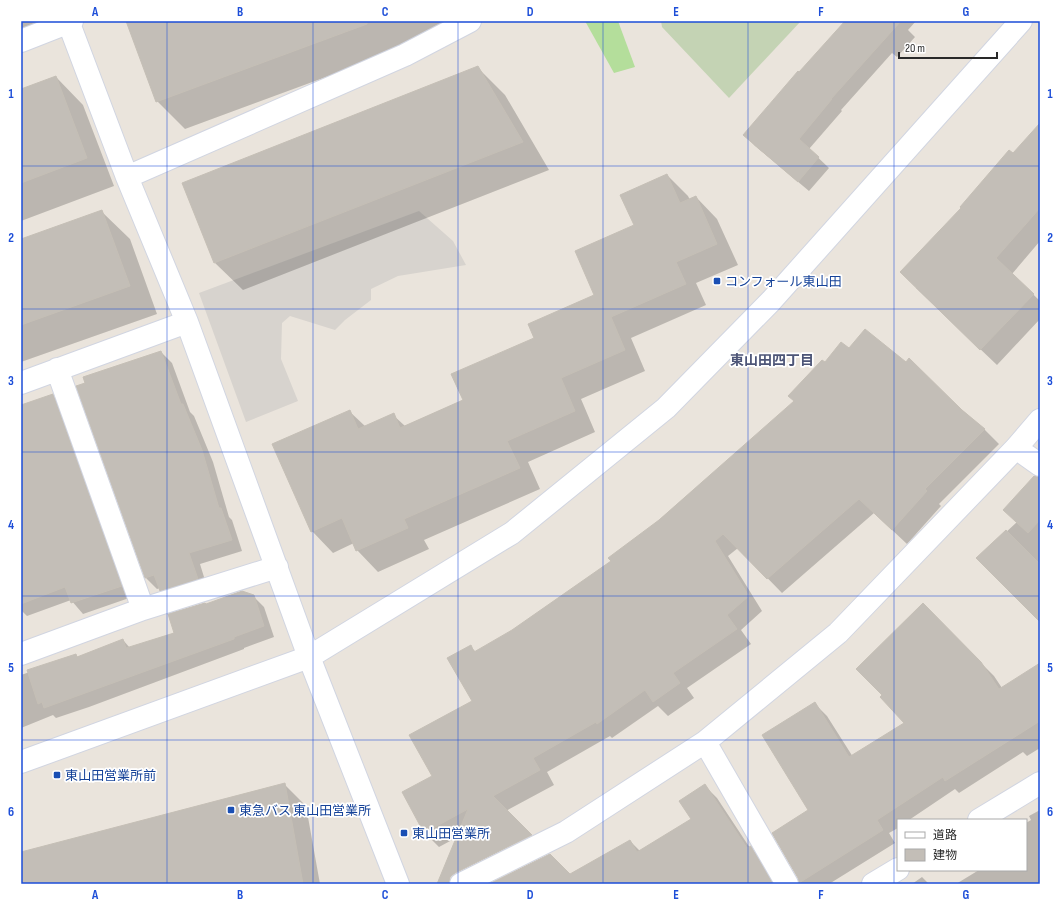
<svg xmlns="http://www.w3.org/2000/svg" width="1061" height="905" font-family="'Sofia Sans Condensed','Noto Sans JP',sans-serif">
<rect width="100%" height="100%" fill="#eae4dc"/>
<path fill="#b4de9b" d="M 585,21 L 618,21 L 635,67 L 614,73 Z"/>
<path fill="#c4d3b4" d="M 661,21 L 801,21 L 729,98 L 662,27 Z"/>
<path fill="#d7d3ce" d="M 419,211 L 453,241 L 466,265 L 398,276 L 371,289 L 371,300 L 345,320 L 335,330 L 290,316 L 282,323 L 281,359 L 298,401 L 246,422 L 199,293 Z"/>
<path fill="#0003" d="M 21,21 L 46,21 L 21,43 Z
M 127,21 L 478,21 L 185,129 L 157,101 Z
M 846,21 L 916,21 L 908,30 L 915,37 L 897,57 L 892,53 L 841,110 L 842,111 L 809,149 L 829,168 L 809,191 L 755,146 L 745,135 Z
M 477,67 L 505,95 L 549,170 L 243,290 L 215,263 Z
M 56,77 L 83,105 L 114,186 L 21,221 L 21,90 Z
M 1040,125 L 1040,241 L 1012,274 L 1040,301 L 1040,319 L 997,365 L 916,288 L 1013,154 Z
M 667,175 L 688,196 L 690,200 L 696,197 L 717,219 L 738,265 L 696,283 L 706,305 L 631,338 L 645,371 L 581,399 L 595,432 L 528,462 L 540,489 L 424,540 L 429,549 L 378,572 L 357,550 L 354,543 L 333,553 L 312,531 L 349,411 L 366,427 L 393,415 L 405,426 L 464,400 L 535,338 L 595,296 L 635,225 Z
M 102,212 L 130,239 L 157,314 L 21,362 L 21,240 Z
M 849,350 L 962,410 L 985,430 L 999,444 L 939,504 L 941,506 L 907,544 L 874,513 L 782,593 L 738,548 L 728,556 L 762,611 L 741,630 L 751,644 L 687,688 L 694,698 L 668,716 L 658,706 L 612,738 L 610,736 L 547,772 L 554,785 L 439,847 L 425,833 L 403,792 L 433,777 L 473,702 L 470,646 L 476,652 L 513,631 L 612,561 L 795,402 L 825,364 Z
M 161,352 L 172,363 L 190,412 L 194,416 L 213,462 L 229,517 L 232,520 L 242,551 L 200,564 L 208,590 L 171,601 L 161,590 L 160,588 L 157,589 L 146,578 Z
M 52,395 L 63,406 L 132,597 L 83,614 L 71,600 L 27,616 L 21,610 L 21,406 Z
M 1040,495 L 1040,621 L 978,558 L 1017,522 Z
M 253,596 L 264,607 L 274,637 L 244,648 L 244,649 L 89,707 L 56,718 L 53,715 L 21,728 L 21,675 L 76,656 L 78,657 L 123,640 L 130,648 L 175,633 L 207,605 Z
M 923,605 L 994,676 L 1002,688 L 1040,664 L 1040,748 L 1027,756 L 1023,752 L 959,793 L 955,789 L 909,820 L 898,820 L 898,828 L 889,833 L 895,843 L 829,884 L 802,884 L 800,882 L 810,810 L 814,703 L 827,716 L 853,757 L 906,723 L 883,695 Z
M 284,784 L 306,806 L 320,884 L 21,884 L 21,853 Z
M 705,786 L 717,798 L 750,848 L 763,860 L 777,884 L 554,884 L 630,841 L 640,851 L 692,819 Z
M 1040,810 L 1040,884 L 956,884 L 979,870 L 1026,870 L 1026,823 L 1031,820 L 1029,816 Z
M 922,877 L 929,884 L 912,884 Z"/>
<path fill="#c3beb7" stroke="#c5bfb6" d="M 126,21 L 367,21 L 367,24 L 156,102 Z
M 845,21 L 901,21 L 831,99 L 832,99 L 799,139 L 819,157 L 798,182 L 743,135 L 798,71 L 799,72 Z
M 478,66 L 523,142 L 214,263 L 182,183 Z
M 56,76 L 87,158 L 21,183 L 21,89 Z
M 1040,123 L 1040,208 L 996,258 L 1034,294 L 980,350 L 900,272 L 961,208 L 960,207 L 1009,150 L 1013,153 Z
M 667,174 L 680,203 L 696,196 L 717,244 L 676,262 L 686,284 L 611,317 L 625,350 L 561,378 L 575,411 L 507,441 L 520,468 L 404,519 L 408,528 L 356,551 L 342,518 L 311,532 L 272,444 L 350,410 L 358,429 L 394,413 L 400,428 L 463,400 L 451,374 L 534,338 L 528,324 L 594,295 L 575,251 L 634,225 L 620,195 Z
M 102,210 L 130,286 L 21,325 L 21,239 Z
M 865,329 L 906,362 L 909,358 L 962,410 L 985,429 L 925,489 L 927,491 L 892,530 L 859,499 L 767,579 L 723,534 L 715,541 L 749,596 L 727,615 L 737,629 L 673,673 L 680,683 L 653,702 L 645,690 L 597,724 L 596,722 L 533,758 L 540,770 L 493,796 L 532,835 L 455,873 L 450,877 L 449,884 L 437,884 L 468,809 L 424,833 L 402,792 L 432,776 L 409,735 L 472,701 L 447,658 L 471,645 L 474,652 L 512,630 L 611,561 L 608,558 L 659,520 L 794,401 L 788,396 L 822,360 L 825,362 L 841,342 L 849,348 Z
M 161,351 L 181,404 L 183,404 L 202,450 L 219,508 L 221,508 L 232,540 L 189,553 L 198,579 L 160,591 L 154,575 L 145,578 L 76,386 L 85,383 L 83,377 Z
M 53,394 L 122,586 L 71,603 L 65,587 L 21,604 L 21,405 Z
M 1034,476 L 1040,477 L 1040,520 L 1028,533 L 1003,510 Z
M 1006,530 L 1040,564 L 1040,622 L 976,558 Z
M 242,591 L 254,595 L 264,626 L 234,637 L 234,639 L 44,708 L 42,702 L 38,704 L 27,670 L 76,654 L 77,657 L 123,639 L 126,648 L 174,633 L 168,614 L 205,603 L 206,604 Z
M 923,603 L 981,662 L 999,689 L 1040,663 L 1040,721 L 945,781 L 943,777 L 877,820 L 883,830 L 799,883 L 798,878 L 772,833 L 808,810 L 762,735 L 815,702 L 849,757 L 904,723 L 880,697 L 882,695 L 856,669 Z
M 285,783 L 303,884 L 21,884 L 21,852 Z
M 705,784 L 747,848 L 751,846 L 773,884 L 489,884 L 550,854 L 570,874 L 630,840 L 637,852 L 691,819 L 679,801 Z"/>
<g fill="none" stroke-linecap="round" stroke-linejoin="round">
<g stroke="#d1d5e1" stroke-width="24">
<path id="minor" d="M 68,21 L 127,177 L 187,322
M 21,41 L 72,21
M 127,177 L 405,55 L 470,21
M 57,369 L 143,609
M 21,383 L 187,322 L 309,657 L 398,884
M 1016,448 L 1040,465
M 21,654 L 143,609 L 277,567
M 705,742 L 787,884
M 21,762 L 309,657 L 512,533 L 666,408 L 771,301 L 1021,21
M 979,820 L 1040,783
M 461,884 L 566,832 L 705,742 L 838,633 L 1016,448 L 1040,420
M 873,884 L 898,869"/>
</g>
<use href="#minor" stroke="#fff" stroke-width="22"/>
</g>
<path fill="none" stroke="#1d4ed8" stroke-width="1" stroke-opacity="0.55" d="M 167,21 L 167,884M 313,21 L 313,884M 458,21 L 458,884M 603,21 L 603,884M 748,21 L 748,884M 894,21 L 894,884M 21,166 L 1040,166M 21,309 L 1040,309M 21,452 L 1040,452M 21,596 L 1040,596M 21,740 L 1040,740"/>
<g fill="#1a4fb4" stroke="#fff" stroke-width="1.5">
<rect x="713" y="277" width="8" height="8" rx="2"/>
<rect x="53" y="771" width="8" height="8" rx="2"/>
<rect x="227" y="806" width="8" height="8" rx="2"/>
<rect x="400" y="829" width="8" height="8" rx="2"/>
</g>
<g text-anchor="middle" stroke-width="3.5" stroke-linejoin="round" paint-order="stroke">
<g font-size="13" fill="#164399" stroke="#fff" text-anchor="start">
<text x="725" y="286">コンフォール東山田</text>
<text x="65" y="780">東山田営業所前</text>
<text x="239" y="815">東急バス 東山田営業所</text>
<text x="412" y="838">東山田営業所</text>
</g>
<g font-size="14" font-weight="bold" fill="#4d5577" stroke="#fff">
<text x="772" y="365">東山田四丁目</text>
</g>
</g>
<rect width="1061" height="905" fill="none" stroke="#ffffff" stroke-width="44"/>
<rect x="897" y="819" width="130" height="52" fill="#ffffff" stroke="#a9a9a9"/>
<rect x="905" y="832" width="20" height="6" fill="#ffffff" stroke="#a9a9a9"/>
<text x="933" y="839" font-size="12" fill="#292929">道路</text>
<rect x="905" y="849" width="20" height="12" fill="#c3beb7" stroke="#a9a9a9"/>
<text x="933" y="859" font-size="12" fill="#292929">建物</text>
<path d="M899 52v6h98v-6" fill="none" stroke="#292929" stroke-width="2"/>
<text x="905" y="52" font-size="12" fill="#292929" stroke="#ffffff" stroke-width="3" paint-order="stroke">20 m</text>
<rect x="22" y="22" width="1017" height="861" fill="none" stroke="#1d4ed8" stroke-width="1.5"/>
<g font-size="13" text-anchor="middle" font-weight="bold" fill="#1d4ed8">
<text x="95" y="16">A</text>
<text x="240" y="16">B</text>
<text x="385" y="16">C</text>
<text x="530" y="16">D</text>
<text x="676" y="16">E</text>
<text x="821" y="16">F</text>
<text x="966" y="16">G</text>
<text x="11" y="98">1</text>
<text x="1050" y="98">1</text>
<text x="11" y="242">2</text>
<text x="1050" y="242">2</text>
<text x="11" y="385">3</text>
<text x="1050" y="385">3</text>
<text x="11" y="529">4</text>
<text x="1050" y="529">4</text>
<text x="11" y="672">5</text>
<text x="1050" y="672">5</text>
<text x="11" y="816">6</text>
<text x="1050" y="816">6</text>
<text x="95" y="899">A</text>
<text x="240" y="899">B</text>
<text x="385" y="899">C</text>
<text x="530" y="899">D</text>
<text x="676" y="899">E</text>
<text x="821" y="899">F</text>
<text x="966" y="899">G</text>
</g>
</svg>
